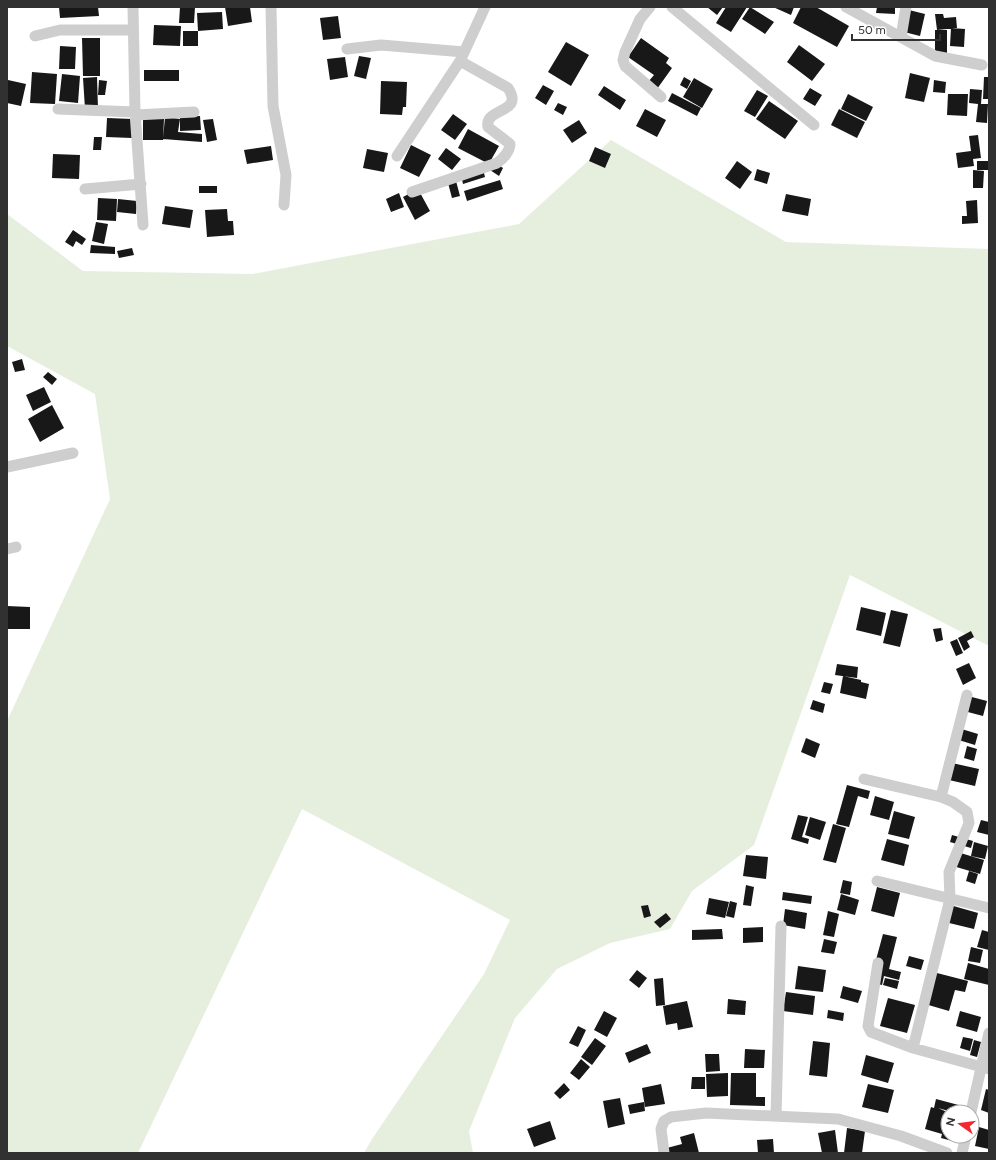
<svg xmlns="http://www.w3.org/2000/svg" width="996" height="1160" font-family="Figtree,sans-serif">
<rect width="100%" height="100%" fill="#fff"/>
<path fill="#e6efde" d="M 611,140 L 786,242 L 989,249 L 989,646 L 850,575 L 754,845 L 692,891 L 670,929 L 610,943 L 557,969 L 515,1018 L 469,1131 L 473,1153 L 364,1153 L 372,1139 L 484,974 L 510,920 L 302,809 L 138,1153 L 7,1153 L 7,721 L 110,499 L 95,394 L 7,346 L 7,214 L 83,271 L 252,274 L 519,224 Z"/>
<path fill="#181818" d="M 59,7 L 98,7 L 99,16 L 60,18 Z
M 180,7 L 195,7 L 194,23 L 179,23 Z
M 225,7 L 250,7 L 252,22 L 228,26 Z
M 707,7 L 723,7 L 717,15 Z
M 726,7 L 747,7 L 731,32 L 716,23 Z
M 750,7 L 774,22 L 765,34 L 742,19 Z
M 773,7 L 794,7 L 791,15 Z
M 801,7 L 816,7 L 849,26 L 837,47 L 793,23 Z
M 877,7 L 895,7 L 895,14 L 876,13 Z
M 909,10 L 925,14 L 920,36 L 904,32 Z
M 222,12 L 223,29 L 198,31 L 197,13 Z
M 935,14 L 943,14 L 944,18 L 956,17 L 957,28 L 937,30 Z
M 338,16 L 341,38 L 323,40 L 320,18 Z
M 154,25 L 181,26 L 180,46 L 153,45 Z
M 951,28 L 965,29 L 964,47 L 950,46 Z
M 935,30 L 947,30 L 947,55 L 935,55 Z
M 183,31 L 198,31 L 198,46 L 183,46 Z
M 82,38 L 100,38 L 100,76 L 83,76 Z
M 641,38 L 669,58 L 666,63 L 672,68 L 657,89 L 648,82 L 654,75 L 628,57 Z
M 566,42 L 589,55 L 571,86 L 548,72 Z
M 799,45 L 825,64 L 812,81 L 787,62 Z
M 60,46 L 76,47 L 75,69 L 59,69 Z
M 359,56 L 371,58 L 366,79 L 354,76 Z
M 345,57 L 348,77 L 330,80 L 327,59 Z
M 144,70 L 179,70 L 179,81 L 144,81 Z
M 32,72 L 57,74 L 55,104 L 30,103 Z
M 910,73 L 930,78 L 924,102 L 905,98 Z
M 62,74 L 80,76 L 78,103 L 59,101 Z
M 97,77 L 98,109 L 85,109 L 83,78 Z
M 684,77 L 691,81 L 687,89 L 680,85 Z
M 984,77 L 989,77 L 989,99 L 983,99 Z
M 694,78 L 713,89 L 702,108 L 683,97 Z
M 8,80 L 26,84 L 21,106 L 7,103 Z
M 99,80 L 107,81 L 105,95 L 98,95 Z
M 934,80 L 946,82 L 945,93 L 933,92 Z
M 381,81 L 407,82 L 406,107 L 403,107 L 402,115 L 380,114 Z
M 543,85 L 554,91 L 546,105 L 535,98 Z
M 604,86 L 626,100 L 620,110 L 598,95 Z
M 810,88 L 822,95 L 815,106 L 803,99 Z
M 970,89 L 982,90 L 981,104 L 988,104 L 987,123 L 976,122 L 978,104 L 969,103 Z
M 757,90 L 768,96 L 755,117 L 744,111 Z
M 672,93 L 701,108 L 697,116 L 668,101 Z
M 848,94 L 873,107 L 866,121 L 841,109 Z
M 948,94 L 968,94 L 967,116 L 947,115 Z
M 769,101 L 798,121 L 785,139 L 756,119 Z
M 558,103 L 567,107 L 563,115 L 554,110 Z
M 645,109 L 666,120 L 657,137 L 636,126 Z
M 839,109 L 865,122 L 857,138 L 831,125 Z
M 453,114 L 467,124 L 455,140 L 441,130 Z
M 200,116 L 201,130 L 180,131 L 180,117 Z
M 165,117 L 180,119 L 178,132 L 202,134 L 202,142 L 163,139 Z
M 107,118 L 133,119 L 132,138 L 106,137 Z
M 143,119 L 164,119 L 163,140 L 143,140 Z
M 213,119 L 217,140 L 207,142 L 203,120 Z
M 579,120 L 587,133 L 572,143 L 563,130 Z
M 468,129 L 499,146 L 491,160 L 503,168 L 499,176 L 487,168 L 489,164 L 458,148 Z
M 978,135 L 981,158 L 973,159 L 974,166 L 958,168 L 956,153 L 971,151 L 969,136 Z
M 94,137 L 102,137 L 101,150 L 93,150 Z
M 411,145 L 431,155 L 419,177 L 400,168 Z
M 271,146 L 273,160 L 247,164 L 244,150 Z
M 595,147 L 611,154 L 605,168 L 589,161 Z
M 446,148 L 461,159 L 452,170 L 438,159 Z
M 367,149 L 388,153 L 384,172 L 363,168 Z
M 53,154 L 80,155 L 79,179 L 52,178 Z
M 737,161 L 752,172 L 740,189 L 725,178 Z
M 977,161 L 989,161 L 989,170 L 977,170 Z
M 483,169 L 485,177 L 463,184 L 461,175 Z
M 757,169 L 770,173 L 767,184 L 754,180 Z
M 973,170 L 984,171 L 983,188 L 973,188 Z
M 500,180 L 503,189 L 467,201 L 464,191 Z
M 456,181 L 460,196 L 452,198 L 448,183 Z
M 199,186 L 217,186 L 217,193 L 199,193 Z
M 418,189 L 430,211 L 415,220 L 403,197 Z
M 399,193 L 404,207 L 391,212 L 386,199 Z
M 786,194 L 811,199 L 808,216 L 782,211 Z
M 98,198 L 117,199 L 116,221 L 97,220 Z
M 118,199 L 137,201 L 136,214 L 117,212 Z
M 977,200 L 978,223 L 962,224 L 962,216 L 967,216 L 966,201 Z
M 165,206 L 193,210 L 190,228 L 162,224 Z
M 227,209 L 228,221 L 233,221 L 234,235 L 207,237 L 205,210 Z
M 96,222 L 108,224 L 104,244 L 92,241 Z
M 73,230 L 86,239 L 82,245 L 76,241 L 73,247 L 65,242 Z
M 91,245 L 115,247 L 115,254 L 90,253 Z
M 132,248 L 134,255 L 119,258 L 117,251 Z
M 22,359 L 25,370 L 15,372 L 12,362 Z
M 48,372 L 57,379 L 52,385 L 43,377 Z
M 44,387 L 51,402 L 33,411 L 26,395 Z
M 52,405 L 64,428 L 40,442 L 28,419 Z
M 7,606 L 30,607 L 30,629 L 7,629 Z
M 861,607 L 886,613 L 881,636 L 856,630 Z
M 891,610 L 908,614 L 900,647 L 883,643 Z
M 941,628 L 943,640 L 936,642 L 933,629 Z
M 971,631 L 974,637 L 967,641 L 970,647 L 964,651 L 958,638 Z
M 957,639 L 963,653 L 956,656 L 950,642 Z
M 969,663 L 976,678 L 963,685 L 956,669 Z
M 837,664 L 858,667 L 857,678 L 835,675 Z
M 843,676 L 861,680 L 861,682 L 869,684 L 866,699 L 840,693 Z
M 824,682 L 833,684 L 830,694 L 821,692 Z
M 968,696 L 987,701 L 983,716 L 964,711 Z
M 813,700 L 825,704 L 823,713 L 810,709 Z
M 955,727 L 978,734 L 975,745 L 952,738 Z
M 806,738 L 820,744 L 815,758 L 801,752 Z
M 967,746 L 977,749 L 974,761 L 964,758 Z
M 952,763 L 979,769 L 975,786 L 949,780 Z
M 847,785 L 870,791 L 868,799 L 858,796 L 849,827 L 836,824 Z
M 875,796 L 894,802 L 889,820 L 870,815 Z
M 894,811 L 915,817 L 909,839 L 888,834 Z
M 798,815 L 808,817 L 802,837 L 809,839 L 808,844 L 791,839 Z
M 810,817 L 826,822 L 820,840 L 805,835 Z
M 981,820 L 989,822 L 989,835 L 977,832 Z
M 833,824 L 846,828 L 836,863 L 823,860 Z
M 952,835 L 973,841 L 971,848 L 950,842 Z
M 887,839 L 909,845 L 904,866 L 881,860 Z
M 974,842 L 988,846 L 985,859 L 971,856 Z
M 957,852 L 984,860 L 980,874 L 953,866 Z
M 746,855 L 768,857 L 766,879 L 743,876 Z
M 969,871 L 978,874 L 975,884 L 966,881 Z
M 843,880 L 852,882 L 850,895 L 840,893 Z
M 746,885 L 754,887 L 751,906 L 743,905 Z
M 877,887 L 900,893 L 894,917 L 871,911 Z
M 783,892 L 812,896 L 811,904 L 782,900 Z
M 841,894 L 859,900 L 855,915 L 837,910 Z
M 709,898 L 729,902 L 725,918 L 706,914 Z
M 730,901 L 737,903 L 734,918 L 726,916 Z
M 648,905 L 651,916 L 644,918 L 641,906 Z
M 950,905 L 978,913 L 974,929 L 945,922 Z
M 785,909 L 807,913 L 805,929 L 783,925 Z
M 828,911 L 839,914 L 834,937 L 823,935 Z
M 666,913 L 671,919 L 660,928 L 654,922 Z
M 763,927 L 763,942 L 743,943 L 743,928 Z
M 722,929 L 723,939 L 692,940 L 692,930 Z
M 982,930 L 989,932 L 989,950 L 977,947 Z
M 883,934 L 897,937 L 889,969 L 901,972 L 899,980 L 884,976 L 882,985 L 870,982 Z
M 824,939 L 837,942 L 834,954 L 821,952 Z
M 971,947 L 983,950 L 980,963 L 968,961 Z
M 909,956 L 924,960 L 921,970 L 906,966 Z
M 968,963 L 989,969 L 989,985 L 964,979 Z
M 798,966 L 826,970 L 823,992 L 795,989 Z
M 637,970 L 647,978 L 639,988 L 629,980 Z
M 933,972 L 968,981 L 965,992 L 955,990 L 949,1011 L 925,1004 Z
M 663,978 L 665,1005 L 656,1006 L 654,979 Z
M 885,978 L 899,981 L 897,989 L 883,985 Z
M 843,986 L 862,991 L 858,1003 L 840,998 Z
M 786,992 L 815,996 L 813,1015 L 783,1011 Z
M 888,998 L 915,1005 L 907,1033 L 880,1026 Z
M 728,999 L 746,1001 L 745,1015 L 727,1014 Z
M 687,1001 L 693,1027 L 678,1030 L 677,1023 L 666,1025 L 663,1006 Z
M 828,1010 L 844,1013 L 843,1021 L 827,1018 Z
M 604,1011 L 617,1018 L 607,1037 L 594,1030 Z
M 960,1011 L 981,1017 L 977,1032 L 956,1026 Z
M 578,1026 L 586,1030 L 578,1047 L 569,1043 Z
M 963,1037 L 973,1039 L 970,1051 L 960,1048 Z
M 595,1038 L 606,1046 L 592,1065 L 581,1057 Z
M 974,1040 L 981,1042 L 977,1057 L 970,1055 Z
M 813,1041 L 830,1043 L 827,1077 L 809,1075 Z
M 647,1044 L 651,1053 L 629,1063 L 625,1053 Z
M 745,1049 L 765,1050 L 764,1068 L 744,1068 Z
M 705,1054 L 719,1054 L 720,1071 L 706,1072 Z
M 866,1055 L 894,1063 L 888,1083 L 861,1075 Z
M 581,1059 L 590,1067 L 579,1080 L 570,1073 Z
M 728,1073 L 728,1096 L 707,1097 L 706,1074 Z
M 731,1073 L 756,1073 L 756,1097 L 765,1097 L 765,1106 L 730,1105 Z
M 692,1077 L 705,1077 L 705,1089 L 691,1089 Z
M 564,1083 L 570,1090 L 560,1099 L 554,1093 Z
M 661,1084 L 665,1104 L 645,1107 L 642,1088 Z
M 868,1084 L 894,1090 L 888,1113 L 862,1107 Z
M 986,1089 L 989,1090 L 989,1113 L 981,1110 Z
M 620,1098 L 625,1124 L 608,1128 L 603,1101 Z
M 936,1099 L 966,1107 L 965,1112 L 952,1112 L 938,1108 L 947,1112 L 942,1132 L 948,1133 L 948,1136 L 958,1136 L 956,1142 L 941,1138 L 942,1134 L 925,1129 L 931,1107 L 934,1108 Z
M 644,1102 L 645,1111 L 630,1114 L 628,1105 Z
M 947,1117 L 948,1117 L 948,1132 L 943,1130 Z
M 550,1121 L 556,1139 L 534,1147 L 527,1129 Z
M 979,1127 L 989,1130 L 989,1149 L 975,1146 Z
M 847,1128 L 865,1131 L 862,1153 L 844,1153 Z
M 835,1130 L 838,1153 L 822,1153 L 818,1133 Z
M 694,1133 L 699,1153 L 664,1153 L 663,1149 L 682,1144 L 680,1137 Z
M 773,1139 L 774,1153 L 758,1153 L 757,1140 Z"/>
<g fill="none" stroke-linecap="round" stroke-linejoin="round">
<path stroke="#cecece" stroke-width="11" d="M 133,7 L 135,112 L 143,225
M 271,7 L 273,106 L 286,175 L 284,205
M 650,7 L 640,19 L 625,52 L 623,60 L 625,66 L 661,97
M 672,7 L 814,125
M 846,7 L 935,56 L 982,65
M 35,36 L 60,30 L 133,30
M 901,37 L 906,7
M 347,49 L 381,45 L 464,52
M 58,109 L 135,112
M 135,115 L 194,112
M 397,156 L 460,61 L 485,7
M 85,189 L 141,184
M 412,192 L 497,163 C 503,159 510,151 510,144 L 488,127 C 484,107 525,114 508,88 L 460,61
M 7,467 L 73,453
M 7,549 L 16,547
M 864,779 L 941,797 L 953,802 L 967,812 L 969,823 L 949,872 L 950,899 L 913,1048
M 941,797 L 967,695
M 877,881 L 989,908
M 878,963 L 868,1026 L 871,1032 L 913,1048 L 989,1069
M 971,1112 L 989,1033
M 776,1116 L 781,926
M 664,1153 L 661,1129 L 664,1121 L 671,1117 L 706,1113 L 838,1119 L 901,1136 L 947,1153
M 962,1153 L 966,1136"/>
</g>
<rect width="996" height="1160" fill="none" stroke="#313131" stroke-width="16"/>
<g transform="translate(960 1124) rotate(284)"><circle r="19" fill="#ffffff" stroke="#adadad"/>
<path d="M0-3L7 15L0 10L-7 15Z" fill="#f32731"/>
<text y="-6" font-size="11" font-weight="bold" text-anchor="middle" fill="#313131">N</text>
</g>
<path d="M852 34v6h88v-6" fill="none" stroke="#313131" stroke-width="2"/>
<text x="858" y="34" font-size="12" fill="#313131" stroke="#ffffff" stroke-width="3" paint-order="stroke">50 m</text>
</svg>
